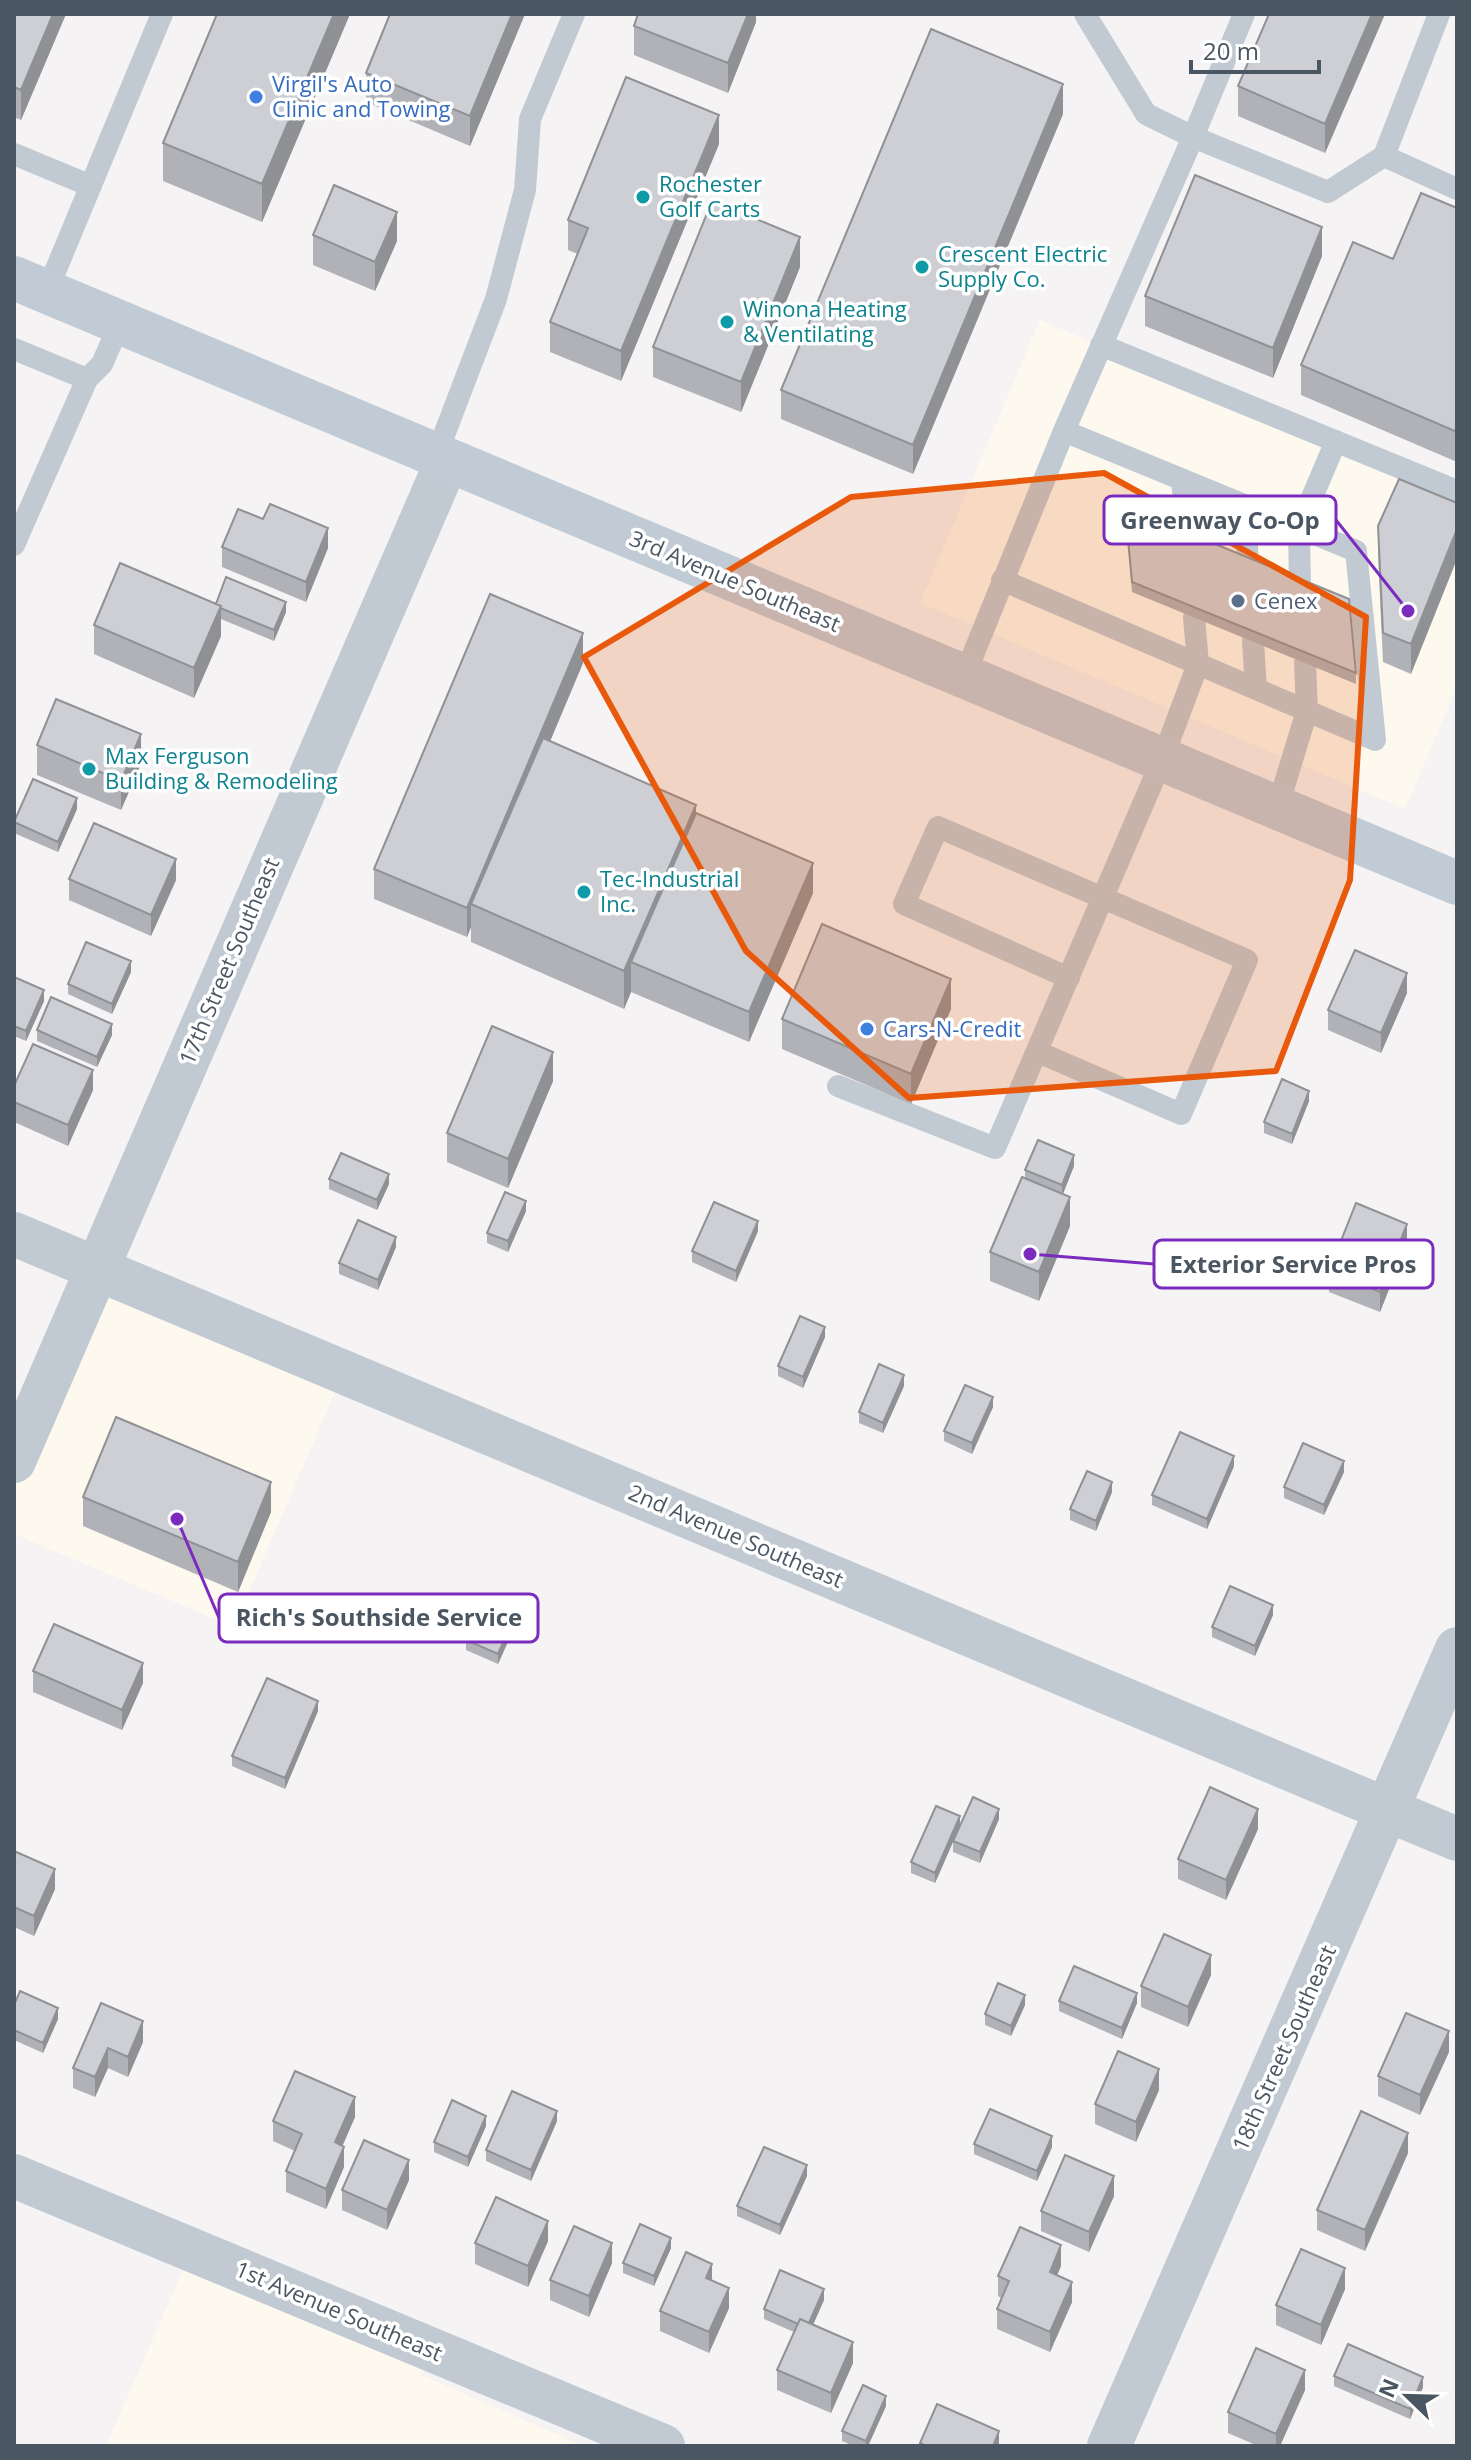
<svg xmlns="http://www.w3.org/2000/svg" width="1471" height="2460" font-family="'Open Sans',sans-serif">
<rect width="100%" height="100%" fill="#f5f3f3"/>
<path fill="#fdf9ef" d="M 1040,320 L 1457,496 L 1457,687 L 1405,809 L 920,603 Z
M 96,1267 L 344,1371 L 234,1627 L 14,1534 L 14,1461 Z
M 192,2250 L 431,2349 L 421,2375 L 584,2446 L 106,2446 Z"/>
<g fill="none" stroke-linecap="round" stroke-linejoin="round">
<path stroke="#c1cad2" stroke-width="22" d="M 1085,14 L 1146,114 L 1193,137 L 1244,14
M 14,154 L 91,186
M 1384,156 L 1457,189
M 47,291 L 162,14
M 1101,345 L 1457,491
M 14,349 L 87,379 L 14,545
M 87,379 L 102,364 L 120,323
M 436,456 L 496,299 L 525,190 L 530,119 L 574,14
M 1182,479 L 1188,543
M 1245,505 L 1248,567
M 1002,580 L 1375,740 L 1356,551 L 1064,431
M 1300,589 L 1299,528 L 1336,441
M 1253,641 L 1256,689
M 964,677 L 1064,431 L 1193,137 L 1328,192 L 1384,156 L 1439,14
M 1277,809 L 1307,711 L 1305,663
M 1038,1052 L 1181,1114 L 1247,960 L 938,827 L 904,904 L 1069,978
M 838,1086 L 995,1148 L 1162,760 L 1198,664 L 1194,617"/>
<path stroke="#c1cad2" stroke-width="44" d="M 14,1234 L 1457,1839
M 14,1461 L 447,461
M 14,2176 L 663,2446
M 1109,2446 L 1457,1649"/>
<path stroke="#c1cbd6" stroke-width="44" d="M 14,278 L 1457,883"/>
</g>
<path fill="#b0b2b7" d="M 14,14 L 66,14 L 21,120 L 14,117 Z
M 217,14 L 350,14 L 262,222 L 163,181 L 163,143 Z
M 525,14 L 470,146 L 366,102 L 366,73 Z
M 756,14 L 756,22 L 728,93 L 634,55 L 634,26 Z
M 1269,14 L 1385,14 L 1325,153 L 1238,116 L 1238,86 Z
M 1063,114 L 913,474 L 781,419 L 781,390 Z
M 719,144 L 621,381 L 550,352 L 550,322 L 578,254 L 568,250 L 568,220 Z
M 1457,208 L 1457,462 L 1301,395 L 1301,365 L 1393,259 Z
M 313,235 L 397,241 L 375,291 L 313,265 Z
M 1322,256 L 1273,378 L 1145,326 L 1145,296 Z
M 800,267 L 741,412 L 653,377 L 653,347 Z
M 1457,503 L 1411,674 L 1383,662 L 1378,555 L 1378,526 Z
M 1125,507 L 1356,673 L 1356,684 L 1132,592 Z
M 222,547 L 328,548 L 306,602 L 222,567 Z
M 216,604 L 286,612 L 274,641 L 221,619 L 221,636 L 194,698 L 94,654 L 94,625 Z
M 583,663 L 550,741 L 696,813 L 813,893 L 749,1042 L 631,992 L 624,1009 L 471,942 L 471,927 L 467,937 L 374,899 L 374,869 Z
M 37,745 L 141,764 L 121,810 L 37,775 Z
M 77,809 L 58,852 L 14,833 L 14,822 Z
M 69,879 L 176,880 L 151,936 L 69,900 Z
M 131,972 L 112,1014 L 68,994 L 68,984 Z
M 14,977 L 44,1001 L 26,1041 L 14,1036 Z
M 1407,993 L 1381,1053 L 1328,1030 L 1328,1010 Z
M 951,1009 L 911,1104 L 782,1049 L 782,1019 Z
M 37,1030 L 112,1035 L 97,1067 L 37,1041 Z
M 553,1081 L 508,1188 L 447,1162 L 447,1133 Z
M 14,1086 L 93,1090 L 68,1146 L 14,1122 Z
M 1309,1101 L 1292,1144 L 1264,1133 L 1264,1122 Z
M 1074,1166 L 1063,1194 L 1070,1226 L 1039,1301 L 990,1281 L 990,1252 L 1025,1178 L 1025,1170 Z
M 329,1179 L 389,1184 L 377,1210 L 329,1189 Z
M 526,1211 L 508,1252 L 487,1243 L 487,1233 Z
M 758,1231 L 736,1282 L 692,1262 L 692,1251 Z
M 1407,1244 L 1380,1312 L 1329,1292 L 1329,1271 Z
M 396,1247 L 378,1290 L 339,1274 L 339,1263 Z
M 825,1337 L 803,1388 L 778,1376 L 778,1366 Z
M 904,1386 L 883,1433 L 859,1423 L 859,1412 Z
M 993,1407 L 972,1454 L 944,1441 L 944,1431 Z
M 1234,1466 L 1207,1529 L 1152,1505 L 1152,1495 Z
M 1344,1472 L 1324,1515 L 1284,1498 L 1284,1487 Z
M 1112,1492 L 1096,1531 L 1070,1520 L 1070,1509 Z
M 83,1497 L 271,1512 L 238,1592 L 83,1526 Z
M 1273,1615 L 1255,1656 L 1212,1637 L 1212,1627 Z
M 518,1619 L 498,1664 L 466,1650 L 466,1640 Z
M 33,1671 L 143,1683 L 122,1730 L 33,1692 Z
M 318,1711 L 285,1789 L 232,1766 L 232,1756 Z
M 999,1819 L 980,1863 L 953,1852 L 953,1842 L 935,1883 L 911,1873 L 911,1862 L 960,1826 Z
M 1258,1829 L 1226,1900 L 1178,1879 L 1178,1859 Z
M 14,1851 L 55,1889 L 34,1936 L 14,1927 Z
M 1211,1975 L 1188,2027 L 1141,2007 L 1141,1986 Z
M 1059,2001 L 1137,2003 L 1122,2039 L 1059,2011 Z
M 101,2003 L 143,2042 L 128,2077 L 108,2068 L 95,2097 L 73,2088 L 73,2068 Z
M 14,2005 L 58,2019 L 43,2053 L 14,2040 Z
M 1025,2005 L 1011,2036 L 985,2025 L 985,2014 Z
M 1449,2052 L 1420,2115 L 1378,2096 L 1378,2076 Z
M 1159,2090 L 1136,2142 L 1095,2124 L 1095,2104 Z
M 355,2117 L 342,2146 L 344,2167 L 326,2209 L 286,2192 L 286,2171 L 295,2151 L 273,2141 L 273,2121 Z
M 557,2121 L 531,2181 L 486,2161 L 486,2150 Z
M 486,2126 L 468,2167 L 434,2152 L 434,2142 Z
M 974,2144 L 1052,2147 L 1037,2181 L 974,2154 Z
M 1408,2153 L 1365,2251 L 1317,2230 L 1317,2210 Z
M 807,2176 L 780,2235 L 737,2216 L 737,2206 Z
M 409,2180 L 387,2230 L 342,2210 L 342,2190 Z
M 1114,2196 L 1089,2252 L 1041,2231 L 1041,2211 Z
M 548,2241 L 528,2287 L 475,2264 L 475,2243 Z
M 671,2248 L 654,2286 L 623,2273 L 623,2263 Z
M 612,2263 L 589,2317 L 550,2300 L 550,2280 Z
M 1061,2266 L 1057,2275 L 1072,2302 L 1050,2352 L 997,2329 L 997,2309 L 1001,2298 L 998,2296 L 998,2276 Z
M 1345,2289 L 1321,2345 L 1276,2325 L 1276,2305 Z
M 824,2300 L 813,2325 L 853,2363 L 831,2413 L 777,2390 L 777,2370 L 794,2332 L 764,2319 L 764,2309 Z
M 729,2308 L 709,2353 L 660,2331 L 660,2311 Z
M 1334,2376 L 1423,2387 L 1410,2419 L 1334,2386 Z
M 1305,2390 L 1280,2446 L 1258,2446 L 1228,2433 L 1228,2412 Z
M 886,2406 L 868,2446 L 854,2446 L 842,2441 L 842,2431 Z"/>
<path fill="#909195" d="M 53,14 L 66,14 L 21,120 L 21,90 Z
M 334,14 L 350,14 L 262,222 L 262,184 Z
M 512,14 L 525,14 L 470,146 L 470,116 Z
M 748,14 L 756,14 L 756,22 L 728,93 L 728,63 Z
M 1372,14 L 1385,14 L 1325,153 L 1325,124 Z
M 1063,84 L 1063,114 L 913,474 L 913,445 Z
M 719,115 L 719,144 L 621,381 L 621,351 Z
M 397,212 L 397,241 L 375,291 L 375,262 Z
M 1322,227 L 1322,256 L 1273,378 L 1273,348 Z
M 800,237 L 800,267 L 741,412 L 741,382 Z
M 328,528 L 328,548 L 306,602 L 306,582 Z
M 1457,529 L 1457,559 L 1411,674 L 1411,644 Z
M 286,602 L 286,612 L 274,641 L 274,630 Z
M 221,606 L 221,636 L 194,698 L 194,668 Z
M 583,633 L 583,663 L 480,908 L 471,904 L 471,927 L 467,937 L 467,908 Z
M 141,734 L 141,764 L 121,810 L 121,781 Z
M 77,798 L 77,809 L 58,852 L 58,842 Z
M 696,805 L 696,843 L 631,962 L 631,992 L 624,1009 L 624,971 Z
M 176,859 L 176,880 L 151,936 L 151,915 Z
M 813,863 L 813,893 L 749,1042 L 749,1012 Z
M 131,961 L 131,972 L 112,1014 L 112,1004 Z
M 1407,973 L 1407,993 L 1381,1053 L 1381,1033 Z
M 951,979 L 951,1009 L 911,1104 L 911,1074 Z
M 44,990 L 44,1001 L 26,1041 L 26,1031 Z
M 112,1024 L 112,1035 L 97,1067 L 97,1057 Z
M 553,1052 L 553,1081 L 508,1188 L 508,1159 Z
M 93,1070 L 93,1090 L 68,1146 L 68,1125 Z
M 1309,1091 L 1309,1101 L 1292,1144 L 1292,1134 Z
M 1074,1155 L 1074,1166 L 1062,1196 L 1062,1185 Z
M 389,1174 L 389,1184 L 377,1210 L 377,1200 Z
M 1070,1197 L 1070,1226 L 1039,1301 L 1039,1272 Z
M 526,1201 L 526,1211 L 508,1252 L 508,1241 Z
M 758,1221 L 758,1231 L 736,1282 L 736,1271 Z
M 1407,1224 L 1407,1244 L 1380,1312 L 1380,1292 Z
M 396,1237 L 396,1247 L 378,1290 L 378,1280 Z
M 825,1327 L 825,1337 L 803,1388 L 803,1377 Z
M 904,1375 L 904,1386 L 883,1433 L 883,1423 Z
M 993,1397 L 993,1407 L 972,1454 L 972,1443 Z
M 1234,1456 L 1234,1466 L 1207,1529 L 1207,1519 Z
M 1344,1461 L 1344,1472 L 1324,1515 L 1324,1505 Z
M 271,1482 L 271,1512 L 238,1592 L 238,1562 Z
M 1112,1482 L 1112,1492 L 1096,1531 L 1096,1521 Z
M 1273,1605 L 1273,1615 L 1255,1656 L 1255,1646 Z
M 518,1608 L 518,1619 L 498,1664 L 498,1654 Z
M 143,1663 L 143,1683 L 122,1730 L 122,1710 Z
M 318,1701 L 318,1711 L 285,1789 L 285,1778 Z
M 999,1809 L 999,1819 L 980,1863 L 980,1852 Z
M 1258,1809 L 1258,1829 L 1226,1900 L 1226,1880 Z
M 960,1816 L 960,1826 L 935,1883 L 935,1873 Z
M 55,1869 L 55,1889 L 34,1936 L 34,1916 Z
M 1211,1955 L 1211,1975 L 1188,2027 L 1188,2007 Z
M 1137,1993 L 1137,2003 L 1122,2039 L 1122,2028 Z
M 1025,1995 L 1025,2005 L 1011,2036 L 1011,2026 Z
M 58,2008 L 58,2019 L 43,2053 L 43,2043 Z
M 143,2021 L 143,2042 L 128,2077 L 128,2057 Z
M 1449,2031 L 1449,2052 L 1420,2115 L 1420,2095 Z
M 108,2048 L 108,2068 L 95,2097 L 95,2077 Z
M 1159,2069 L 1159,2090 L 1136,2142 L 1136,2122 Z
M 355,2097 L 355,2117 L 335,2163 L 335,2142 Z
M 557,2111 L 557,2121 L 531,2181 L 531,2170 Z
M 486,2116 L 486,2126 L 468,2167 L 468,2157 Z
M 1408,2133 L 1408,2153 L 1365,2251 L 1365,2230 Z
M 1052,2136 L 1052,2147 L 1037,2181 L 1037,2171 Z
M 344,2147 L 344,2167 L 326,2209 L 326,2189 Z
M 409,2160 L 409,2180 L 387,2230 L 387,2210 Z
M 807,2165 L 807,2176 L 780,2235 L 780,2225 Z
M 1114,2176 L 1114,2196 L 1089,2252 L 1089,2232 Z
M 548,2221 L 548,2241 L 528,2287 L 528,2266 Z
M 671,2238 L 671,2248 L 654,2286 L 654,2276 Z
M 612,2243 L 612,2263 L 589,2317 L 589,2296 Z
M 1061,2245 L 1061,2266 L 1050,2292 L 1050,2272 Z
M 712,2264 L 712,2284 L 706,2278 Z
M 1345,2268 L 1345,2289 L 1321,2345 L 1321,2325 Z
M 1072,2282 L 1072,2302 L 1050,2352 L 1050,2332 Z
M 729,2288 L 729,2308 L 709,2353 L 709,2332 Z
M 824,2289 L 824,2300 L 807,2338 L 807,2328 Z
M 853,2342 L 853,2363 L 831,2413 L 831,2393 Z
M 1305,2370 L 1305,2390 L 1280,2446 L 1276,2446 L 1276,2434 Z
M 1423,2377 L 1423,2387 L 1410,2419 L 1410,2409 Z
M 886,2396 L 886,2406 L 868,2446 L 866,2446 L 866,2441 Z
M 999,2431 L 999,2446 L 993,2446 Z"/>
<path fill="#cdcfd5" stroke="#909195" stroke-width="2" d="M 14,14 L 53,14 L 21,90 L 14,87 Z
M 217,14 L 334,14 L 262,184 L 163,143 Z
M 390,14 L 512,14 L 470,116 L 366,73 Z
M 638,14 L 748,14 L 728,63 L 634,26 Z
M 1269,14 L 1372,14 L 1325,124 L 1238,86 Z
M 931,29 L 1063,84 L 913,445 L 781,390 Z
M 626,77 L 719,115 L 621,351 L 550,322 L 588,228 L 568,220 Z
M 1195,175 L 1322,227 L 1273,348 L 1145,296 Z
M 334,185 L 397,212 L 375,262 L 313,235 Z
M 1421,193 L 1457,208 L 1457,432 L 1301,365 L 1353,242 L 1393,259 Z
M 712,201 L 800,237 L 741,382 L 653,347 Z
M 1399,479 L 1457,503 L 1457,529 L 1411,644 L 1383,633 L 1378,526 Z
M 270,504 L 328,528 L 306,582 L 222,547 L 238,509 L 263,519 Z
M 1125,507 L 1349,599 L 1356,673 L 1132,582 Z
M 120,563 L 221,606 L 194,668 L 94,625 Z
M 226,577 L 286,602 L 274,630 L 220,608 L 221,606 L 216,604 Z
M 490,594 L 583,633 L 467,908 L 374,869 Z
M 56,699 L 141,734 L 121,781 L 37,745 Z
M 543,738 L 696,805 L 624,971 L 471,904 Z
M 33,779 L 77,798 L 58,842 L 14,822 Z
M 696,813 L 813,863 L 749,1012 L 631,962 Z
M 94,823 L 176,859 L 151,915 L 69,879 Z
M 822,924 L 951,979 L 911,1074 L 782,1019 Z
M 86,942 L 131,961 L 112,1004 L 68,984 Z
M 1355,950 L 1407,973 L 1381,1033 L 1328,1010 Z
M 14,977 L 44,990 L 26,1031 L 14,1026 Z
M 51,997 L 112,1024 L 97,1057 L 37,1030 Z
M 492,1026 L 553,1052 L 508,1159 L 447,1133 Z
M 33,1044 L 93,1070 L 68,1125 L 14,1102 L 14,1086 Z
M 1282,1079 L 1309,1091 L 1292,1134 L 1264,1122 Z
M 1038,1140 L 1074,1155 L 1062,1185 L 1025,1170 Z
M 341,1153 L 389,1174 L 377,1200 L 329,1179 Z
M 1022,1177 L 1070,1197 L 1039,1272 L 990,1252 Z
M 505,1192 L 526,1201 L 508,1241 L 487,1233 Z
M 714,1202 L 758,1221 L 736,1271 L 692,1251 Z
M 1356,1203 L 1407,1224 L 1380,1292 L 1329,1271 Z
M 358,1220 L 396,1237 L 378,1280 L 339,1263 Z
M 800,1316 L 825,1327 L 803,1377 L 778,1366 Z
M 879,1364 L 904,1375 L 883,1423 L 859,1412 Z
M 965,1385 L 993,1397 L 972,1443 L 944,1431 Z
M 116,1417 L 271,1482 L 238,1562 L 83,1497 Z
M 1180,1432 L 1234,1456 L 1207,1519 L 1152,1495 Z
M 1303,1443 L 1344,1461 L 1324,1505 L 1284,1487 Z
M 1087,1471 L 1112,1482 L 1096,1521 L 1070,1509 Z
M 1230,1586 L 1273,1605 L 1255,1646 L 1212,1627 Z
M 486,1594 L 518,1608 L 498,1654 L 466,1640 Z
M 54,1624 L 143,1663 L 122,1710 L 33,1671 Z
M 267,1678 L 318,1701 L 285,1778 L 232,1756 Z
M 1210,1787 L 1258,1809 L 1226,1880 L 1178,1859 Z
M 973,1797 L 999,1809 L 980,1852 L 953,1841 Z
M 936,1806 L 960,1816 L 935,1873 L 911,1862 Z
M 14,1851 L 55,1869 L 34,1916 L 14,1907 Z
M 1164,1934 L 1211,1955 L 1188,2007 L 1141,1986 Z
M 1074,1966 L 1137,1993 L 1122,2028 L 1059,2001 Z
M 998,1983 L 1025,1995 L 1011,2026 L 985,2014 Z
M 20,1991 L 58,2008 L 43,2043 L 14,2030 L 14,2005 Z
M 101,2003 L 143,2021 L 128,2057 L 108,2048 L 95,2077 L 73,2068 Z
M 1406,2013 L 1449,2031 L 1420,2095 L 1378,2076 Z
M 1118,2051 L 1159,2069 L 1136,2122 L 1095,2104 Z
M 295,2071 L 355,2097 L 335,2142 L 344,2147 L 326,2189 L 286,2171 L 302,2134 L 273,2121 Z
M 512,2091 L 557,2111 L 531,2170 L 486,2150 Z
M 452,2100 L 486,2116 L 468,2157 L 434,2142 Z
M 990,2109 L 1052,2136 L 1037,2171 L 974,2144 Z
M 1361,2111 L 1408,2133 L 1365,2230 L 1317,2210 Z
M 364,2140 L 409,2160 L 387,2210 L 342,2190 Z
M 764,2147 L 807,2165 L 780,2225 L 737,2206 Z
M 1065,2155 L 1114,2176 L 1089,2232 L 1041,2211 Z
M 496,2197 L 548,2221 L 528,2266 L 475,2243 Z
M 640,2224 L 671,2238 L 654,2276 L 623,2263 Z
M 574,2226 L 612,2243 L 589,2296 L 550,2280 Z
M 1020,2227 L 1061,2245 L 1050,2272 L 1072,2282 L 1050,2332 L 997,2309 L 1009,2281 L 998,2276 Z
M 1301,2249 L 1345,2268 L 1321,2325 L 1276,2305 Z
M 686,2252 L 712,2264 L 706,2278 L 729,2288 L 709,2332 L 660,2311 Z
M 780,2270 L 824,2289 L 809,2323 L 800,2319 L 798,2324 L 764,2309 Z
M 800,2319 L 853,2342 L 831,2393 L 777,2370 Z
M 1348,2344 L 1423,2377 L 1410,2409 L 1334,2376 Z
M 1256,2348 L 1305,2370 L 1276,2434 L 1228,2412 Z
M 863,2385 L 886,2396 L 866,2441 L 842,2431 Z
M 937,2404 L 999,2431 L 993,2446 L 926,2446 L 920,2443 Z"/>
<path fill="#e8590c" fill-opacity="0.2" stroke="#e8590c" stroke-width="6" stroke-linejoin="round" d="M 1104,473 L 1366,617 L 1350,880 L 1276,1071 L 909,1098 L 746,951 L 584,657 L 851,497 Z"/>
<g fill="#3f7fe0" stroke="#fff" stroke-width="3">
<circle cx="256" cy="97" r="8"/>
<circle cx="867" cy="1029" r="8"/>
</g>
<g fill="#0f9aa8" stroke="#fff" stroke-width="3">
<circle cx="643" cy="197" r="8"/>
<circle cx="922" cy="267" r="8"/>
<circle cx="727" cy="322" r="8"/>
<circle cx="89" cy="769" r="8"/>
<circle cx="584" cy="892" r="8"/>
</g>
<circle fill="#5c6f8a" stroke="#fff" stroke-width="3" cx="1238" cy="601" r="8"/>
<g text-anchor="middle" stroke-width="7" stroke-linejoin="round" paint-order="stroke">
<g font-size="22" fill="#366cbe" stroke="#fff" text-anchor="start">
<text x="272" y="92">Virgil's Auto<tspan x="272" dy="25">Clinic and Towing</tspan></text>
<text x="883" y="1037">Cars-N-Credit</text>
</g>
<g font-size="22" fill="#0d838f" stroke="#fff" text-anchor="start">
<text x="659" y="192">Rochester<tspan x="659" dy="25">Golf Carts</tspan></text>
<text x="938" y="262">Crescent Electric<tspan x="938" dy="25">Supply Co.</tspan></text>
<text x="743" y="317">Winona Heating<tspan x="743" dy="25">&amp; Ventilating</tspan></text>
<text x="105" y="764">Max Ferguson<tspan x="105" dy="25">Building &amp; Remodeling</tspan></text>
<text x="600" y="887">Tec-Industrial<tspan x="600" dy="25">Inc.</tspan></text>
</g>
<g font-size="22" fill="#4a5661" stroke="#fff">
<text transform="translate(735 581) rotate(23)" y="8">3rd Avenue Southeast</text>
<text transform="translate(229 961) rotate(-67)" y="8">17th Street Southeast</text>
<text transform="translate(736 1536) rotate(23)" y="8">2nd Avenue Southeast</text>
<text transform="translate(1284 2048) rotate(-66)" y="8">18th Street Southeast</text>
<text transform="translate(339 2311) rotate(23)" y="8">1st Avenue Southeast</text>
</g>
<g font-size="22" fill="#4e5e75" stroke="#fff" text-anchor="start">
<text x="1254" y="609">Cenex</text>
</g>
</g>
<path fill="none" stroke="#7b2cbf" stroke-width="3" d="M1408 611L1336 520M1030 1254L1154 1264M177 1519L219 1618"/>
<g fill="#7b2cbf" stroke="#fff" stroke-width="3">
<circle cx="1408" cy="611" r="8"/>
<circle cx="1030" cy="1254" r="8"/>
<circle cx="177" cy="1519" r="8"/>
</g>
<g fill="#fff" stroke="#7b2cbf" stroke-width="3">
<rect x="1104" y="496" width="232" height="48" rx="8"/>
<rect x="1154" y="1240" width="279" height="48" rx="8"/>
<rect x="219" y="1594" width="319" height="48" rx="8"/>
</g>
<g font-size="24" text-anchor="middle" font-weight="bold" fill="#4a5661">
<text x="1220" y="529">Greenway Co-Op</text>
<text x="1293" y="1273">Exterior Service Pros</text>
<text x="379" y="1626">Rich's Southside Service</text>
</g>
<rect width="1471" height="2460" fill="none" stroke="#4a5661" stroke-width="32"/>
<g transform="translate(1407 2396) rotate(293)" stroke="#ffffff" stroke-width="6" paint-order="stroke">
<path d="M0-6L14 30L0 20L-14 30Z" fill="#4a5661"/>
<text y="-12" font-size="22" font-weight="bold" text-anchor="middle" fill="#4a5661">N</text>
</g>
<path d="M1191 60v12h128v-12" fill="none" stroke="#4a5661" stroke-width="4"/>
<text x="1203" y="60" font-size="24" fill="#4a5661" stroke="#ffffff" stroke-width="6" paint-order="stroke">20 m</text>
</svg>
